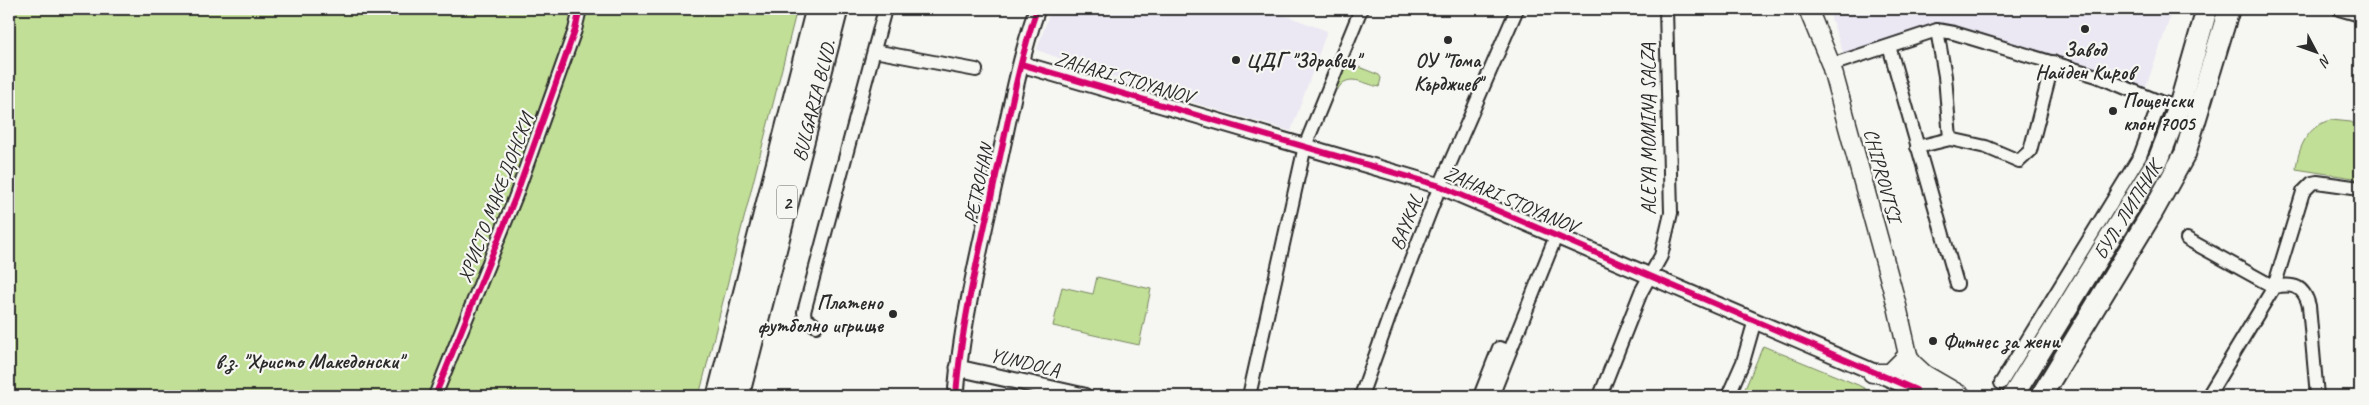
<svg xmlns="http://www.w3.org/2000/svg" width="2369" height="405" font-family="Caveat,sans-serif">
<rect width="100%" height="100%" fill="#f6f6f2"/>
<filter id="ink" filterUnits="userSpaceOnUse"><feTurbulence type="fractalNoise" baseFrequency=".02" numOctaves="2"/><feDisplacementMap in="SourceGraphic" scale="10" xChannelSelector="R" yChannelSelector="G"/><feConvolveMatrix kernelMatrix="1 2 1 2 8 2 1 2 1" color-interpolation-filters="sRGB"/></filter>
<g filter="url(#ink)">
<path fill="#ebe7f3" d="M 1051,9 L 1268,9 L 1327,31 L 1291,131 L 1144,88 L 1037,50 Z
M 1828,9 L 2173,9 L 2145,89 L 1961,27 L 1933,24 L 1844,55 Z"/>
<path fill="#c2df97" stroke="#768561" d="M 9,9 L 797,9 L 699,396 L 9,396 Z
M 1341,60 L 1379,75 L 1381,78 L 1379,87 C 1365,84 1347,72 1338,89 L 1331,87 Z
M 2331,120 L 2351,122 L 2360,127 L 2360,179 L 2296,169 C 2298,148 2308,125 2331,120 Z
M 1097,277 L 1151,289 L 1139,345 L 1053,326 L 1062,287 L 1093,294 Z
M 1763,346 L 1858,385 L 1879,396 L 1742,396 Z"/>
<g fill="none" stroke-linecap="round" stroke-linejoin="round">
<g stroke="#2b2b2b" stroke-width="16">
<path id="minor" d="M 2339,9 L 2360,15
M 1937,30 L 1945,76 L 1950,139
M 1889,46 L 1957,284
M 874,51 L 976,70
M 1831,65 L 1937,30 L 1954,33 L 2097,76 L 2160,102 L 2179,107
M 1917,147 L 1950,139 L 1986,147 L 2019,161 L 2030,151 L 2053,62
M 2187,239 L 2274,287 C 2294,283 2304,286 2309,306 L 2317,396
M 816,326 L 805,318 L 804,312 L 885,9
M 2001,383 L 2140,156 L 2160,102
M 435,396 L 515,198 L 575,30 L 580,9
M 1249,396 L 1305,146 L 1361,9
M 1361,396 L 1392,309 L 1440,186 L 1517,9
M 1480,396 L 1499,348 L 1509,351
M 1492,396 L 1556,236
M 1600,396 L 1641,292 L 1661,256 L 1671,213 L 1666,9
M 1728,396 L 1743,362 L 1755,320
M 2208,396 L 2274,287 L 2303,192 L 2312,183 L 2317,182 L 2360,188"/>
</g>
<g stroke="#2b2b2b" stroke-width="19">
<path id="tertiary" d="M 1021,64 L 1440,186 L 1916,390
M 958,368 L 1084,396
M 956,396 C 961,323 981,244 997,171 C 1009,117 1019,61 1037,9"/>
</g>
<g stroke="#2b2b2b" stroke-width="21">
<path id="secondary" d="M 1808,9 L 1831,65 L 1897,306 L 1908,355 L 1912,363 L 1924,374 L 1962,396
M 1908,356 C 1909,374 1910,386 1926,396
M 1872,373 L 1890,373 L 1908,355"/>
</g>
<g stroke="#2b2b2b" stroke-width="24">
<g id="primary">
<path id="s1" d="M 2013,396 L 2159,158 L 2179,107 L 2207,9"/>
<path d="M 2041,396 L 2152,213 L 2185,154 L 2229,9"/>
</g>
</g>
<g stroke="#2b2b2b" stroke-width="25">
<g id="trunk">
<path d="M 718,396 L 817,9"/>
<path id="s2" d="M 738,396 L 837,9"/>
</g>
</g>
<use href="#minor" stroke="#f6f6f2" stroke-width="12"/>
<use href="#tertiary" stroke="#f6f6f2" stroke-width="15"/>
<use href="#secondary" stroke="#f6f6f2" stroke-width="18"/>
<use href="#primary" stroke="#f6f6f2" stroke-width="20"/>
<use href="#trunk" stroke="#f6f6f2" stroke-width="21"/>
<g stroke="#f6f6f2" stroke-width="9">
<path id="cycleway" d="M 1021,64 L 1440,186 L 1916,390
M 435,396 L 515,198 L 575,30 L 580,9
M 956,396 C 961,323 981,244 997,171 C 1009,117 1019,61 1037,9"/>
</g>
<use href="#cycleway" stroke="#d6006c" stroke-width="6"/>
</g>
</g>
<g fill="#2b2b2b" stroke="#f6f6f2" stroke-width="2">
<circle cx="2085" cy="29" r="5"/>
<circle cx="1448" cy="40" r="5"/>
<circle cx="1236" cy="60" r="5"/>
<circle cx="2113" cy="111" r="5"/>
<circle cx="893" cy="314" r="5"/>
<circle cx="1933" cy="341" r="5"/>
</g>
<g text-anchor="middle" stroke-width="4.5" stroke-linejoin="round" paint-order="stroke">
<rect fill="#f6f6f2" stroke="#686867" stroke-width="1" x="777" y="185.5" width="20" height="33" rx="4"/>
<g font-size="19" font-weight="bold" fill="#2b2b2b">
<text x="787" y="209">2</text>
</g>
<g font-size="20" font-weight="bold" fill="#2b2b2b" stroke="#f6f6f2" text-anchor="start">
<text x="2085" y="56" text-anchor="middle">Завод<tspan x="2085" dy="23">Найден Киров</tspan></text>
<text x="1246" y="67">ЦДГ "Здравец"</text>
<text x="1448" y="67" text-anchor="middle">ОУ "Тома<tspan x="1448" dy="23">Кърджиев"</tspan></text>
<text x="2123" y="107">Пощенски<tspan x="2123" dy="23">клон 7005</tspan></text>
<text x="883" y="309" text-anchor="end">Платено<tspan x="883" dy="23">футболно игрище</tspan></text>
<text x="1943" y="348">Фитнес за жени</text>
</g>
<g font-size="20" fill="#2b2b2b" stroke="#f6f6f2">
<text transform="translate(1124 77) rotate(16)" y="7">ZAHARI STOYANOV</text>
<text dy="7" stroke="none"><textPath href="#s2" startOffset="305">BULGARIA BLVD.</textPath></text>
<text transform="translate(1648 129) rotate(-90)" y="7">ALEYA MOMINA SALZA</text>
<text transform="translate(1883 175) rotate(75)" y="7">CHIPROVTSI</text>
<text transform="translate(978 184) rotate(-78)" y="7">PETROHAN</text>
<text transform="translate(495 198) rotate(-69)" y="7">ХРИСТО МАКЕДОНСКИ</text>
<text transform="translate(1511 199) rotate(23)" y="7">ZAHARI STOYANOV</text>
<text dy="7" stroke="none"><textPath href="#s1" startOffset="218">БУЛ. ЛИПНИК</textPath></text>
<text transform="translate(1406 222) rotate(-68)" y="7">BAYKAL</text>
<text transform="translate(1025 362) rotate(13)" y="7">YUNDOLA</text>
</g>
<g font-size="21" font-weight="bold" fill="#2b2b2b" stroke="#f6f6f2">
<text x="309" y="368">в.з. "Христо Македонски"</text>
</g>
</g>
<rect width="2369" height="405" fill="none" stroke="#f6f6f2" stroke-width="30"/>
<rect x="15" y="15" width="2339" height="375" fill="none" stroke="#2b2b2b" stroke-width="2" filter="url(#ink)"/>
<g transform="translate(2316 52) rotate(131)" stroke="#f6f6f2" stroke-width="4" paint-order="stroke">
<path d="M0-4L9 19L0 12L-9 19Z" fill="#2b2b2b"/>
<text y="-8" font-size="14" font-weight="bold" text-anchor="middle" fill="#2b2b2b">N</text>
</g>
</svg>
